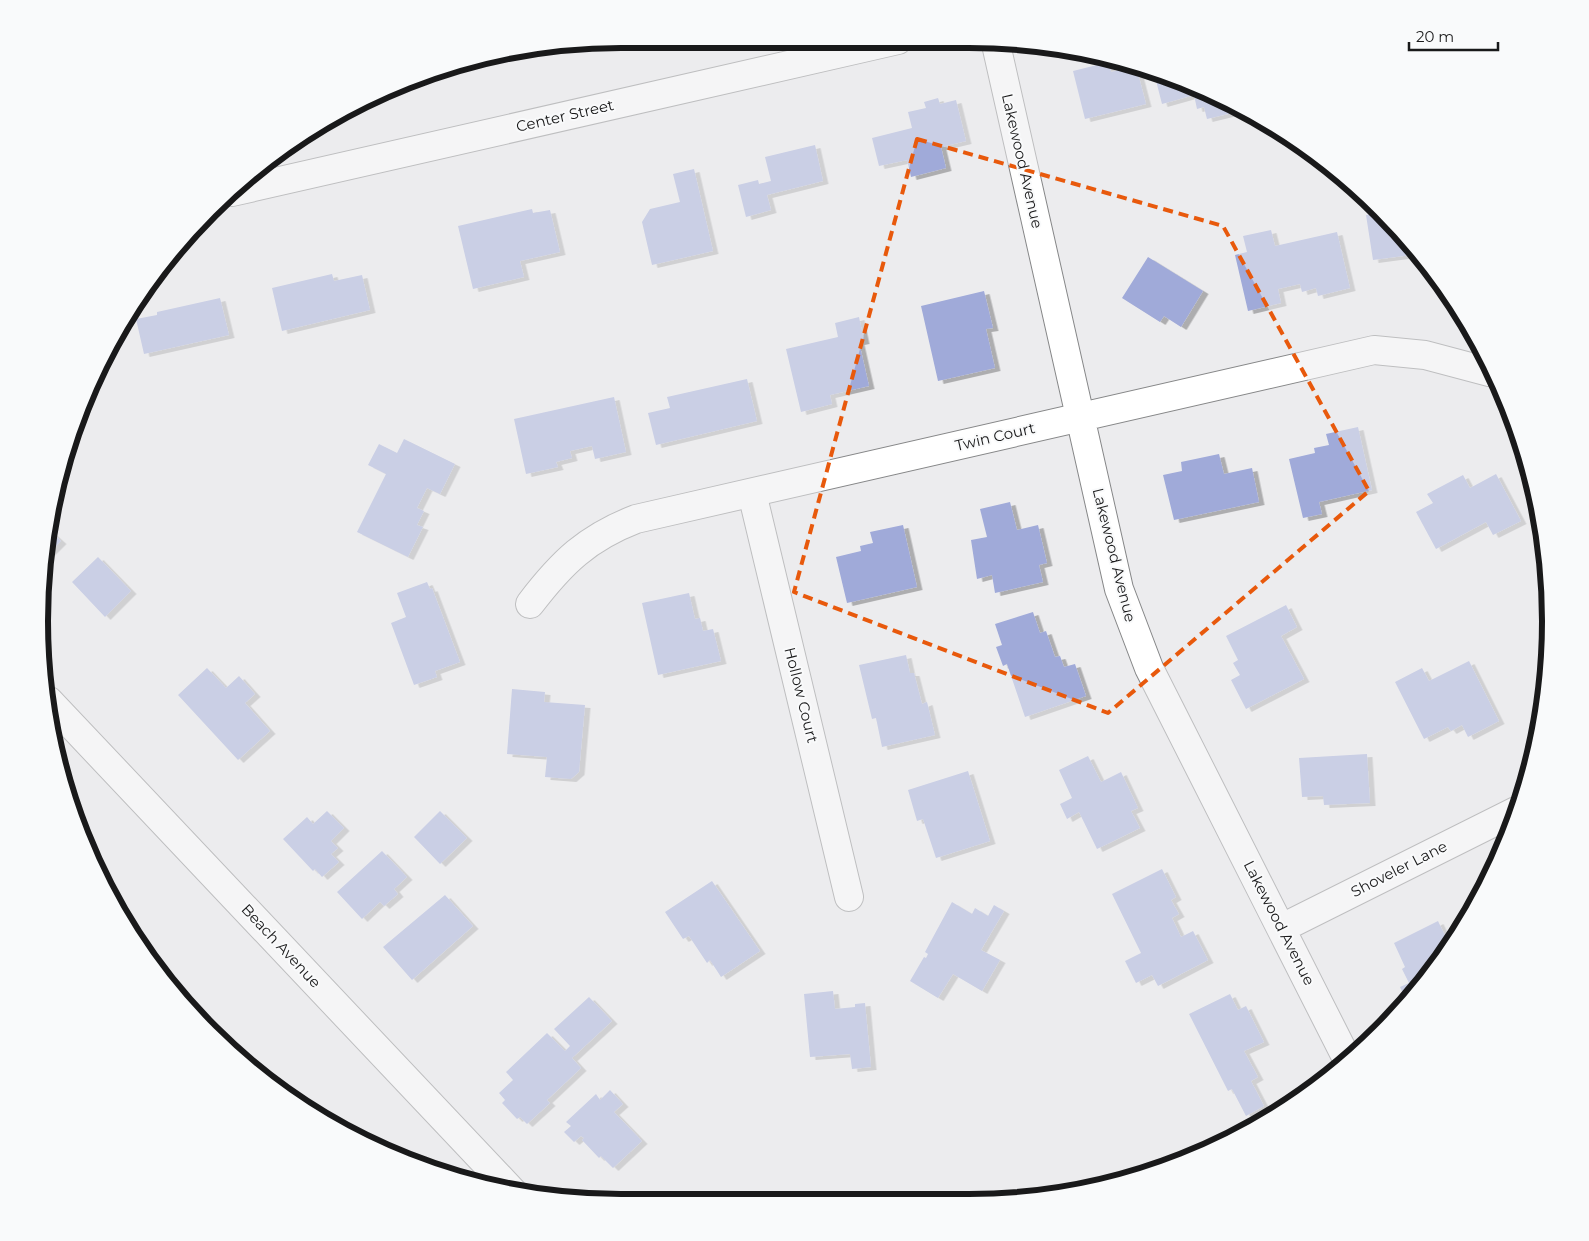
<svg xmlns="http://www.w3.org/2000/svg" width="1589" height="1241" font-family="Montserrat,sans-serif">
<defs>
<filter id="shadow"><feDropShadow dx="5.5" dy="3" stdDeviation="0" flood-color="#0004"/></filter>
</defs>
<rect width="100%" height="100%" fill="#ececee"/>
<path fill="#a0aad9" filter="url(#shadow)" d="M 1109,62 L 1111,72 L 1136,66 L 1146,104 L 1085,119 L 1073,71 Z
M 1153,69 L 1239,107 L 1240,111 L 1207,119 L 1204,107 L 1197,109 L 1194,95 L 1162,104 Z
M 938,98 L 940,104 L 956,100 L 966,141 L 941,147 L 946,168 L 911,177 L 907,160 L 879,166 L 872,138 L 912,128 L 908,112 L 926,108 L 924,102 Z
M 815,145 L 823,181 L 767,195 L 771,210 L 746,217 L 738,185 L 758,180 L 759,184 L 771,181 L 765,157 Z
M 694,169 L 713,251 L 652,265 L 642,222 L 650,209 L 680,202 L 673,174 Z
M 532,209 L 533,213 L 550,210 L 560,252 L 520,261 L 524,277 L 473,289 L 458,226 Z
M 1382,213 L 1406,237 L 1418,254 L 1373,260 L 1366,215 Z
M 1271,230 L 1275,246 L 1337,232 L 1350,288 L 1318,296 L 1316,288 L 1302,292 L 1300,284 L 1278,289 L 1281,303 L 1248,311 L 1235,255 L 1247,252 L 1243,236 Z
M 1148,257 L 1203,291 L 1181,327 L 1164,316 L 1160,322 L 1122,298 Z
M 332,274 L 334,281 L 362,275 L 370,310 L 282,331 L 272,288 Z
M 984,291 L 993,328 L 986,329 L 995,368 L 938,381 L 921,306 Z
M 220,298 L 229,335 L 144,354 L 136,319 L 157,315 L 157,312 Z
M 859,317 L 864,341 L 859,342 L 869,386 L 830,395 L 832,404 L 801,412 L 786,349 L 838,337 L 835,323 Z
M 747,379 L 757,421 L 656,445 L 648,413 L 670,408 L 667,397 Z
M 614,397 L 626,452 L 595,459 L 592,446 L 570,451 L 572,458 L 556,462 L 558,467 L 526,474 L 514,419 Z
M 1358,427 L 1372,490 L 1319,502 L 1322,514 L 1303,518 L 1289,459 L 1315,453 L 1314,448 L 1329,445 L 1326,434 Z
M 404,439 L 455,464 L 440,494 L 427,488 L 417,508 L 424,511 L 417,525 L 423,527 L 408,557 L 357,532 L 386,474 L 368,465 L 379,444 L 397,453 Z
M 1219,454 L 1224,474 L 1252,468 L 1259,502 L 1174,520 L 1163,475 L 1182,471 L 1181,462 Z
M 1496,474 L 1521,521 L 1493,535 L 1486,522 L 1436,549 L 1416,512 L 1433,503 L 1427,494 L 1463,475 L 1470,488 Z
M 1010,502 L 1017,530 L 1038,525 L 1047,563 L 1039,565 L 1043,582 L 995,593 L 992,575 L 977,579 L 971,540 L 987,537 L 980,509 Z
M 903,525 L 917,587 L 847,603 L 836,557 L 861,551 L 860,546 L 873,543 L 870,532 Z
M 50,531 L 61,541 L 47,555 Z
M 98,557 L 131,591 L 105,617 L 72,582 Z
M 427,582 L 430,589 L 432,588 L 460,662 L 435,671 L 437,677 L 414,685 L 391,623 L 406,617 L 397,593 Z
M 689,593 L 695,619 L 700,618 L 703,631 L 713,629 L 721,661 L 658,675 L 642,603 Z
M 1286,605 L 1297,627 L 1281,636 L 1304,679 L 1246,709 L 1231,680 L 1240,675 L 1233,663 L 1238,660 L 1226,636 Z
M 1033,612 L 1040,633 L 1046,631 L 1055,657 L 1060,656 L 1064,667 L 1075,664 L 1086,696 L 1025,717 L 1007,664 L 1003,666 L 996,647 L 1002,645 L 995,624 Z
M 1548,643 L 1549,658 L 1548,662 L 1540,647 Z
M 906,655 L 910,673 L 914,673 L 922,704 L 927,702 L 935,735 L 882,747 L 876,718 L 872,719 L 859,665 Z
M 1469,661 L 1499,721 L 1468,737 L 1462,725 L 1451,731 L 1448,727 L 1424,739 L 1395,682 L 1422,668 L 1429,681 Z
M 207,668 L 226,688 L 239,676 L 255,694 L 245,703 L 270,731 L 238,760 L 178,695 Z
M 512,689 L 545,692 L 544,702 L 585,705 L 579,772 L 571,779 L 545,777 L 547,757 L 507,754 Z
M 1367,754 L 1370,803 L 1324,805 L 1323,796 L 1302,797 L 1299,758 Z
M 1088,756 L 1101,782 L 1121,772 L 1138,808 L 1131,811 L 1140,828 L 1097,849 L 1079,812 L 1067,819 L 1060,804 L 1072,798 L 1059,770 Z
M 968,771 L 990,841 L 936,858 L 923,819 L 917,821 L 908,790 Z
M 327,811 L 344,828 L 331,841 L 338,848 L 331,854 L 339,862 L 322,877 L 315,869 L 313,871 L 283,839 L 307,817 L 313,824 Z
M 440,811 L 467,838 L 440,864 L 414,837 Z
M 382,851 L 407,877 L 394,889 L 398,894 L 384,906 L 380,902 L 362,919 L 337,892 Z
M 1162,869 L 1176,897 L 1171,900 L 1179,914 L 1172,918 L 1181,937 L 1193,931 L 1208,960 L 1158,986 L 1152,975 L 1136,983 L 1125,961 L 1141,953 L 1112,894 Z
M 712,881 L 760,951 L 721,977 L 710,960 L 707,963 L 689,936 L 683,939 L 665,912 Z
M 445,895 L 473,926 L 412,980 L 383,947 Z
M 952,902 L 972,914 L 975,908 L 988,916 L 994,905 L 1004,911 L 981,950 L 1000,960 L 982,991 L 953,974 L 938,998 L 910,981 L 924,957 L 926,958 L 928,954 L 925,952 Z
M 1438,921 L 1449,944 L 1430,974 L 1406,1000 L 1400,987 L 1409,983 L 1402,969 L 1405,967 L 1394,943 Z
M 833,991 L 835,1009 L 855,1007 L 855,1004 L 865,1003 L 871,1067 L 852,1069 L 850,1054 L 810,1057 L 804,994 Z
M 1230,994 L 1238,1010 L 1246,1006 L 1264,1042 L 1244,1051 L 1258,1077 L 1251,1081 L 1264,1106 L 1246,1116 L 1232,1089 L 1228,1091 L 1189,1014 Z
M 589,997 L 612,1021 L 572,1058 L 581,1068 L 547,1100 L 550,1103 L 527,1124 L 520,1117 L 517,1119 L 502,1103 L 505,1100 L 499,1093 L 513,1080 L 506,1072 L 547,1033 L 565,1051 L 570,1046 L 554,1029 Z
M 610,1090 L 623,1104 L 614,1112 L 642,1141 L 613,1168 L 601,1156 L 599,1158 L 582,1140 L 584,1138 L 581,1136 L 574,1142 L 564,1132 L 571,1126 L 566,1122 L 596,1094 L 600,1100 Z"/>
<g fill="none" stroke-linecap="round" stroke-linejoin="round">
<g stroke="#868788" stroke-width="30">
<path id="minor" d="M 995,40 L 1119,589 L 1149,668 L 1348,1061
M 232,192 L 898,40
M 752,493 L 849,897
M 530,604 C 562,562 587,538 636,519 L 1374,350 L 1425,355 L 1489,372
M 49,701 L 513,1192
M 1282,928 L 1516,811"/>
</g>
<use href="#minor" stroke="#fff" stroke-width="28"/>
</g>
<path d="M0 0H1589V1241H0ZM 917,139 L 1223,226 L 1369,491 L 1108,713 L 794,592 Z" fill="#ececee" fill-opacity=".55" fill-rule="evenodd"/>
<path fill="none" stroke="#e8590c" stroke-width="4" stroke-dasharray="10 6" stroke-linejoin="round" d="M 917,139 L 1223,226 L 1369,491 L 1108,713 L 794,592 Z"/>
<g text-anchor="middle" stroke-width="4" stroke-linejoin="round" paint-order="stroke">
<g font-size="15" fill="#19191a" stroke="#f9fafb">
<text transform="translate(565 116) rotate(-13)" y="5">Center Street</text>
<text transform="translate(1022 161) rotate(77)" y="5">Lakewood Avenue</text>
<text transform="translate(995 437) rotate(-13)" y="5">Twin Court</text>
<text transform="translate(1114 555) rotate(76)" y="5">Lakewood Avenue</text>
<text transform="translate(801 695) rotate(76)" y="5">Hollow Court</text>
<text transform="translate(1399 869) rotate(-27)" y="5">Shoveler Lane</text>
<text transform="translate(1279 923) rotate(63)" y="5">Lakewood Avenue</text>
<text transform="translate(281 946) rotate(47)" y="5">Beach Avenue</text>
</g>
</g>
<path d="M0 0H1589V1241H0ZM621 48H969A573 573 0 0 1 1542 621V621A573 573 0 0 1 969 1194H621A573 573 0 0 1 48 621V621A573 573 0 0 1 621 48Z" fill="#f9fafb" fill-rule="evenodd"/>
<path fill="none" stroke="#19191a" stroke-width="6" d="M621 48H969A573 573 0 0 1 1542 621V621A573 573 0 0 1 969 1194H621A573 573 0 0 1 48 621V621A573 573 0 0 1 621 48Z"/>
<path d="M1409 42v8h89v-8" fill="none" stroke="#19191a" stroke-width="2.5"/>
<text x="1416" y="42" font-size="15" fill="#19191a" stroke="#f9fafb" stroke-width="4" paint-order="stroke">20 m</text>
</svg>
